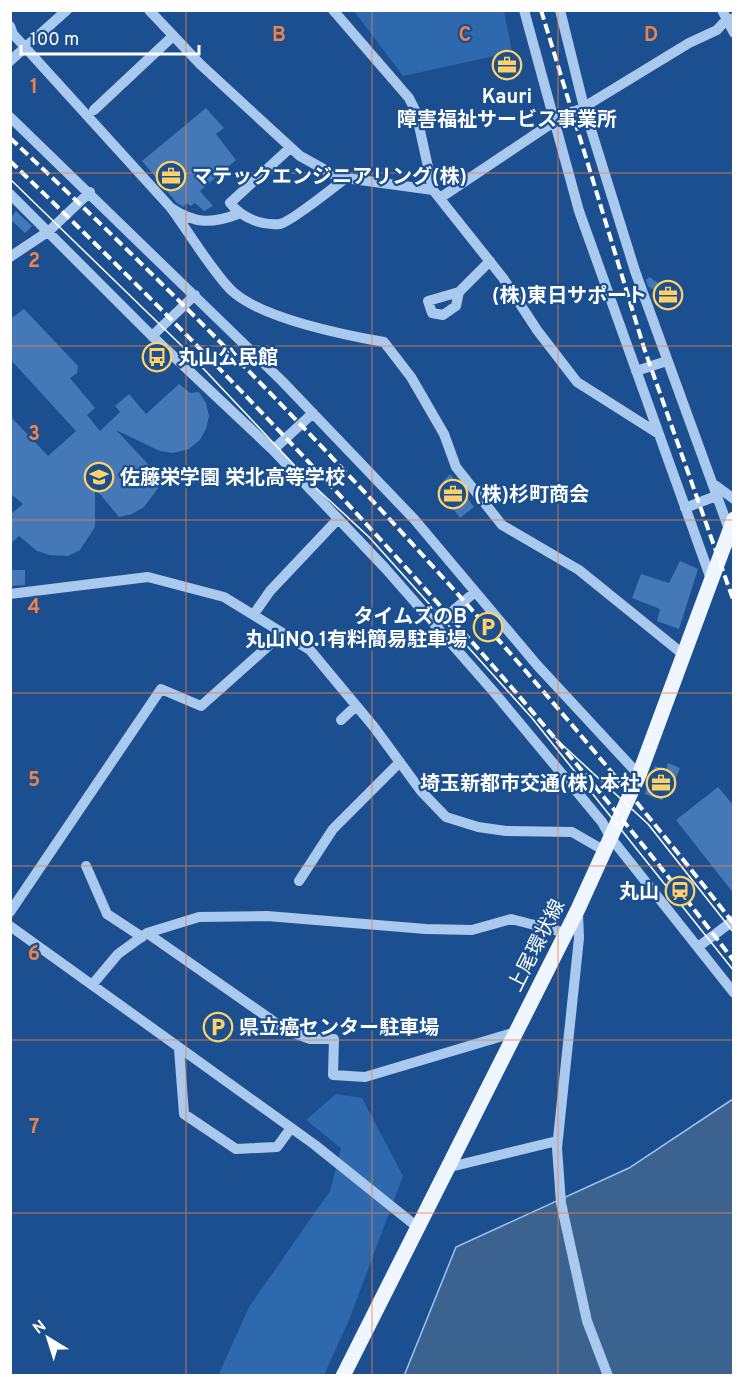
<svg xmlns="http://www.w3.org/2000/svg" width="744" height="1386" font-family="Overpass,'Noto Sans JP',sans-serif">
<rect width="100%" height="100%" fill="#1b4f8f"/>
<path fill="#2e69ad" d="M 354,11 L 504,11 L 512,52 L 403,76 Z
M 336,1094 L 362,1098 L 403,1176 L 349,1320 L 324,1375 L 218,1376 L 249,1307 L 330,1191 L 341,1148 L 306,1120 Z"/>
<path fill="#3c6290" stroke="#9cc4f0" stroke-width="1.5" d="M 733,1099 L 733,1375 L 404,1376 L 456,1247 L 629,1168 Z"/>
<path fill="#4478b7" d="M 512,52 L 521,67 L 501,77 L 492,62 Z
M 206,108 L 224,128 L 216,134 L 236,160 L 200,191 L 213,206 L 204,211 L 195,203 L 190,206 L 187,203 L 183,207 L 176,202 L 142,161 Z
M 16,211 L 32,226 L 25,233 L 10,219 Z
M 649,277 L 677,295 L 670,302 L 648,286 L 646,280 Z
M 24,309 L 78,366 L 77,373 L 70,378 L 95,408 L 87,415 L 100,431 L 120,412 L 115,406 L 129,394 L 146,414 L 179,384 L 190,393 L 199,392 L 206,403 L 209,416 L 206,429 L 200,440 L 189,449 L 173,453 L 160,451 L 116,430 L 162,479 L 159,487 L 144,507 L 132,514 L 119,517 L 95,488 L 95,527 L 80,550 L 68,556 L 50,555 L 37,551 L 19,536 L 10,544 L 10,515 L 23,504 L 10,493 L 10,416 L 48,456 L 76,431 L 10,359 L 10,319 Z
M 450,474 L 474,507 L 460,518 L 438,488 Z
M 680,561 L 698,569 L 679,629 L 657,621 L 660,609 L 632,598 L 641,574 L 669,583 Z
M 10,570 L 25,570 L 25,585 L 10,586 Z
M 668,763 L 680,768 L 671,791 L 666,789 L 662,800 L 645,794 L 655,766 L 666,770 Z
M 718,787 L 734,806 L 734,894 L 676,820 Z"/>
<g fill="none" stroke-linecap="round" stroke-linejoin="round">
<path stroke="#a9c9ee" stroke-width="10" d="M 149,10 L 200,64 L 300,156 L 338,177 L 433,190
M 333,10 L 409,98 L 416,112 L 433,190 L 503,278 L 537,330 L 577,382 L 659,434
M 524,10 L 579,211 L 712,582
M 560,10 L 584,107 L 635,271 L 734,543
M 722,10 L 734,33
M 10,26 L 13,34 L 171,208 C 195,224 212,224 238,214
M 10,61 L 67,10
M 94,110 L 173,36
M 10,117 L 282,381 L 414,519 L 537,665 L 639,775
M 290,148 L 230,203 C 241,217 261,226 280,224 C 291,222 334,187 346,178
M 10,194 L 152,336 L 273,450 L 385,568 L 493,691 L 602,822 L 611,838 L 734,993
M 440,198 L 555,121 L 584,107 L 689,43 L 717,30 L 726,20 L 734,18
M 171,208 C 188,231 212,271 231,290 C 260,318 345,335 384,342 L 411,377 L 444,434 L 456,467 L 502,525 L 579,570 L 684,655
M 10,257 L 49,231 L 90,192
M 459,292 L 428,301 L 432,313 L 443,315 L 456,306 L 459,292 L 490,261
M 152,336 L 195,295
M 636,371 L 667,361
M 273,450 L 313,413
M 712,483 L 734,499
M 685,508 L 716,496
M 10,594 L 148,577 L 224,597 L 310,650 L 374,727 L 421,791 L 446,817 L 478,827 L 506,831 L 572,832 L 605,851
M 254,614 L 270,591 L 338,519
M 436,625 L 475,592
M 341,720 L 356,706
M 86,866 L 107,914 L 142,937
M 299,881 L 333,829 L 400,762
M 10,912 L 161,689 L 201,706 L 283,633
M 578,913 L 579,938 L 557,1148 L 561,1203 L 587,1321 L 608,1376
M 10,926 L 315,1145 L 416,1226
M 147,933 L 286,1030 L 310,1039 L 334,1039 L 333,1075 L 365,1077 L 516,1032
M 698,947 L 734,920
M 92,985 L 118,954 L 147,933 L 199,917 L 267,916 L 426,929 L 472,930 L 511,919 L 566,933
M 179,1049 L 184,1114 L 236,1149 L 277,1147 L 291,1128
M 446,1168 L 557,1141"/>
<path stroke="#f0f6ff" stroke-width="15" d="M 343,1376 L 578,909 L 639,775 L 734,519"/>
<path stroke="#fff" stroke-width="1.5" d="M 10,179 L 183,347 L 315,487 L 369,537 L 532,718 L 734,971
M 555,738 L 648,824 L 734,933"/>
<path stroke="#fff" stroke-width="4" stroke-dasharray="10 4.5" stroke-linecap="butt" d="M 541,10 L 644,348 L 734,602
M 10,138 C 270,381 515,643 734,924
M 10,161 C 270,410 515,675 734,961"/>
</g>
<path fill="none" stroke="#ee8249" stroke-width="1.5" stroke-opacity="0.55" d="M 186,10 L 186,1376M 372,10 L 372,1376M 558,10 L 558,1376M 10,173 L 734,173M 10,346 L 734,346M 10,520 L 734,520M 10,693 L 734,693M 10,866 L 734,866M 10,1040 L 734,1040M 10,1213 L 734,1213"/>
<defs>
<g id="office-ring" transform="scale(1.5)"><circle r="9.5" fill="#1b4f8f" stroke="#ffd166" stroke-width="1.5"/><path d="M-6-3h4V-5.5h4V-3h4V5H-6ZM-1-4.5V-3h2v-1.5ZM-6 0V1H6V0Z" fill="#ffd166"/></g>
<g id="bus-ring" transform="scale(1.5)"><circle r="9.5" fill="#1b4f8f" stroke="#ffd166" stroke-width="1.5"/><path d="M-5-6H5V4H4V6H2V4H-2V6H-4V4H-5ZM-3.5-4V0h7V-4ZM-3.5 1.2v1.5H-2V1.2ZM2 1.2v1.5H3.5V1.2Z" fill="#ffd166"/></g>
<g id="school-ring" transform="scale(1.5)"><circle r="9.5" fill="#1b4f8f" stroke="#ffd166" stroke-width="1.5"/><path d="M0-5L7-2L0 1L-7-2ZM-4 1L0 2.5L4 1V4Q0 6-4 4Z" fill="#ffd166"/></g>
<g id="parking-ring" transform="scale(1.5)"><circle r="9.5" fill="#1b4f8f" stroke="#ffd166" stroke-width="1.5"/><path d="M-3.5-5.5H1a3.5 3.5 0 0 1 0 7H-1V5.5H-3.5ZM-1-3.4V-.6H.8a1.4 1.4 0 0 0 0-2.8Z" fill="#ffd166"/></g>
<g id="station-ring" transform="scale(1.5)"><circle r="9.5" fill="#1b4f8f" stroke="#ffd166" stroke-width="1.5"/><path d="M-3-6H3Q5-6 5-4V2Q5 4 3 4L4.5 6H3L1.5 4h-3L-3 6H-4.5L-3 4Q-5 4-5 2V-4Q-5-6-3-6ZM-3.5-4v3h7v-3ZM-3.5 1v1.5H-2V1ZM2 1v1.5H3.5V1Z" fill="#ffd166"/></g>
</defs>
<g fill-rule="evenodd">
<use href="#office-ring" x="507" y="65"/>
<use href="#office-ring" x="171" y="176"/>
<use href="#office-ring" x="668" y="295"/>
<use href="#bus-ring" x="157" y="357"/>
<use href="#school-ring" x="99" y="477"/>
<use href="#office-ring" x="453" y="494"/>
<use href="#parking-ring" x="488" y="627"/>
<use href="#office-ring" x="661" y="783"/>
<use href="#station-ring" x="680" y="891"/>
<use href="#parking-ring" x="218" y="1027"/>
</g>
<g text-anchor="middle" stroke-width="4.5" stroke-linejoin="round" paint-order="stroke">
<g font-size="20" font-weight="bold" fill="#fff" stroke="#1b4f8f" text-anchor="start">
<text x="507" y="103" text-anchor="middle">Kauri<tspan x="507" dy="23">障害福祉サービス事業所</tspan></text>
<text x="192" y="183">マテックエンジニアリング(株)</text>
<text x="647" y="302" text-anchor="end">(株)東日サポート</text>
<text x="178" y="364">丸山公民館</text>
<text x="120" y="484">佐藤栄学園 栄北高等学校</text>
<text x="474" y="501">(株)杉町商会</text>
<text x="467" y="623" text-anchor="end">タイムズのB<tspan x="467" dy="23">丸山NO.1有料簡易駐車場</tspan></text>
<text x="640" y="790" text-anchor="end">埼玉新都市交通(株) 本社</text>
<text x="659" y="898" text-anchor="end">丸山</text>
<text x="239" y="1034">県立癌センター駐車場</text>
</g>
<g font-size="20" fill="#fff" stroke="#1b4f8f">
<text transform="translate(536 945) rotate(-63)" y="7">上尾環状線</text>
</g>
</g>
<g font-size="20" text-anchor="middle" font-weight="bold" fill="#ee8249" stroke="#1b4f8f" stroke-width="4.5" stroke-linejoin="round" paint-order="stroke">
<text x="279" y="41">B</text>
<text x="465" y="41">C</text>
<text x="651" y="41">D</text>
<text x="34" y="93">1</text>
<text x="34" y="267">2</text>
<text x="34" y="440">3</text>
<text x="34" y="613">4</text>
<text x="34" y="786">5</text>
<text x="34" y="960">6</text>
<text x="34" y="1133">7</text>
</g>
<rect width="744" height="1386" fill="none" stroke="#ffffff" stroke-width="24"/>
<g transform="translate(48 1338) rotate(322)" stroke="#1b4f8f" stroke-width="4.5" paint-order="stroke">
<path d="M0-4.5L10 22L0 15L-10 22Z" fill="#ffffff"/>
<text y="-9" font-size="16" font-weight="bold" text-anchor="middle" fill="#ffffff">N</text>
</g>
<path d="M21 45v9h178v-9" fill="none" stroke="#ffffff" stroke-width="3"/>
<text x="30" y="45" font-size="18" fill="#ffffff" stroke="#1b4f8f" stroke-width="4.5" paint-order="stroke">100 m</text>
</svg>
